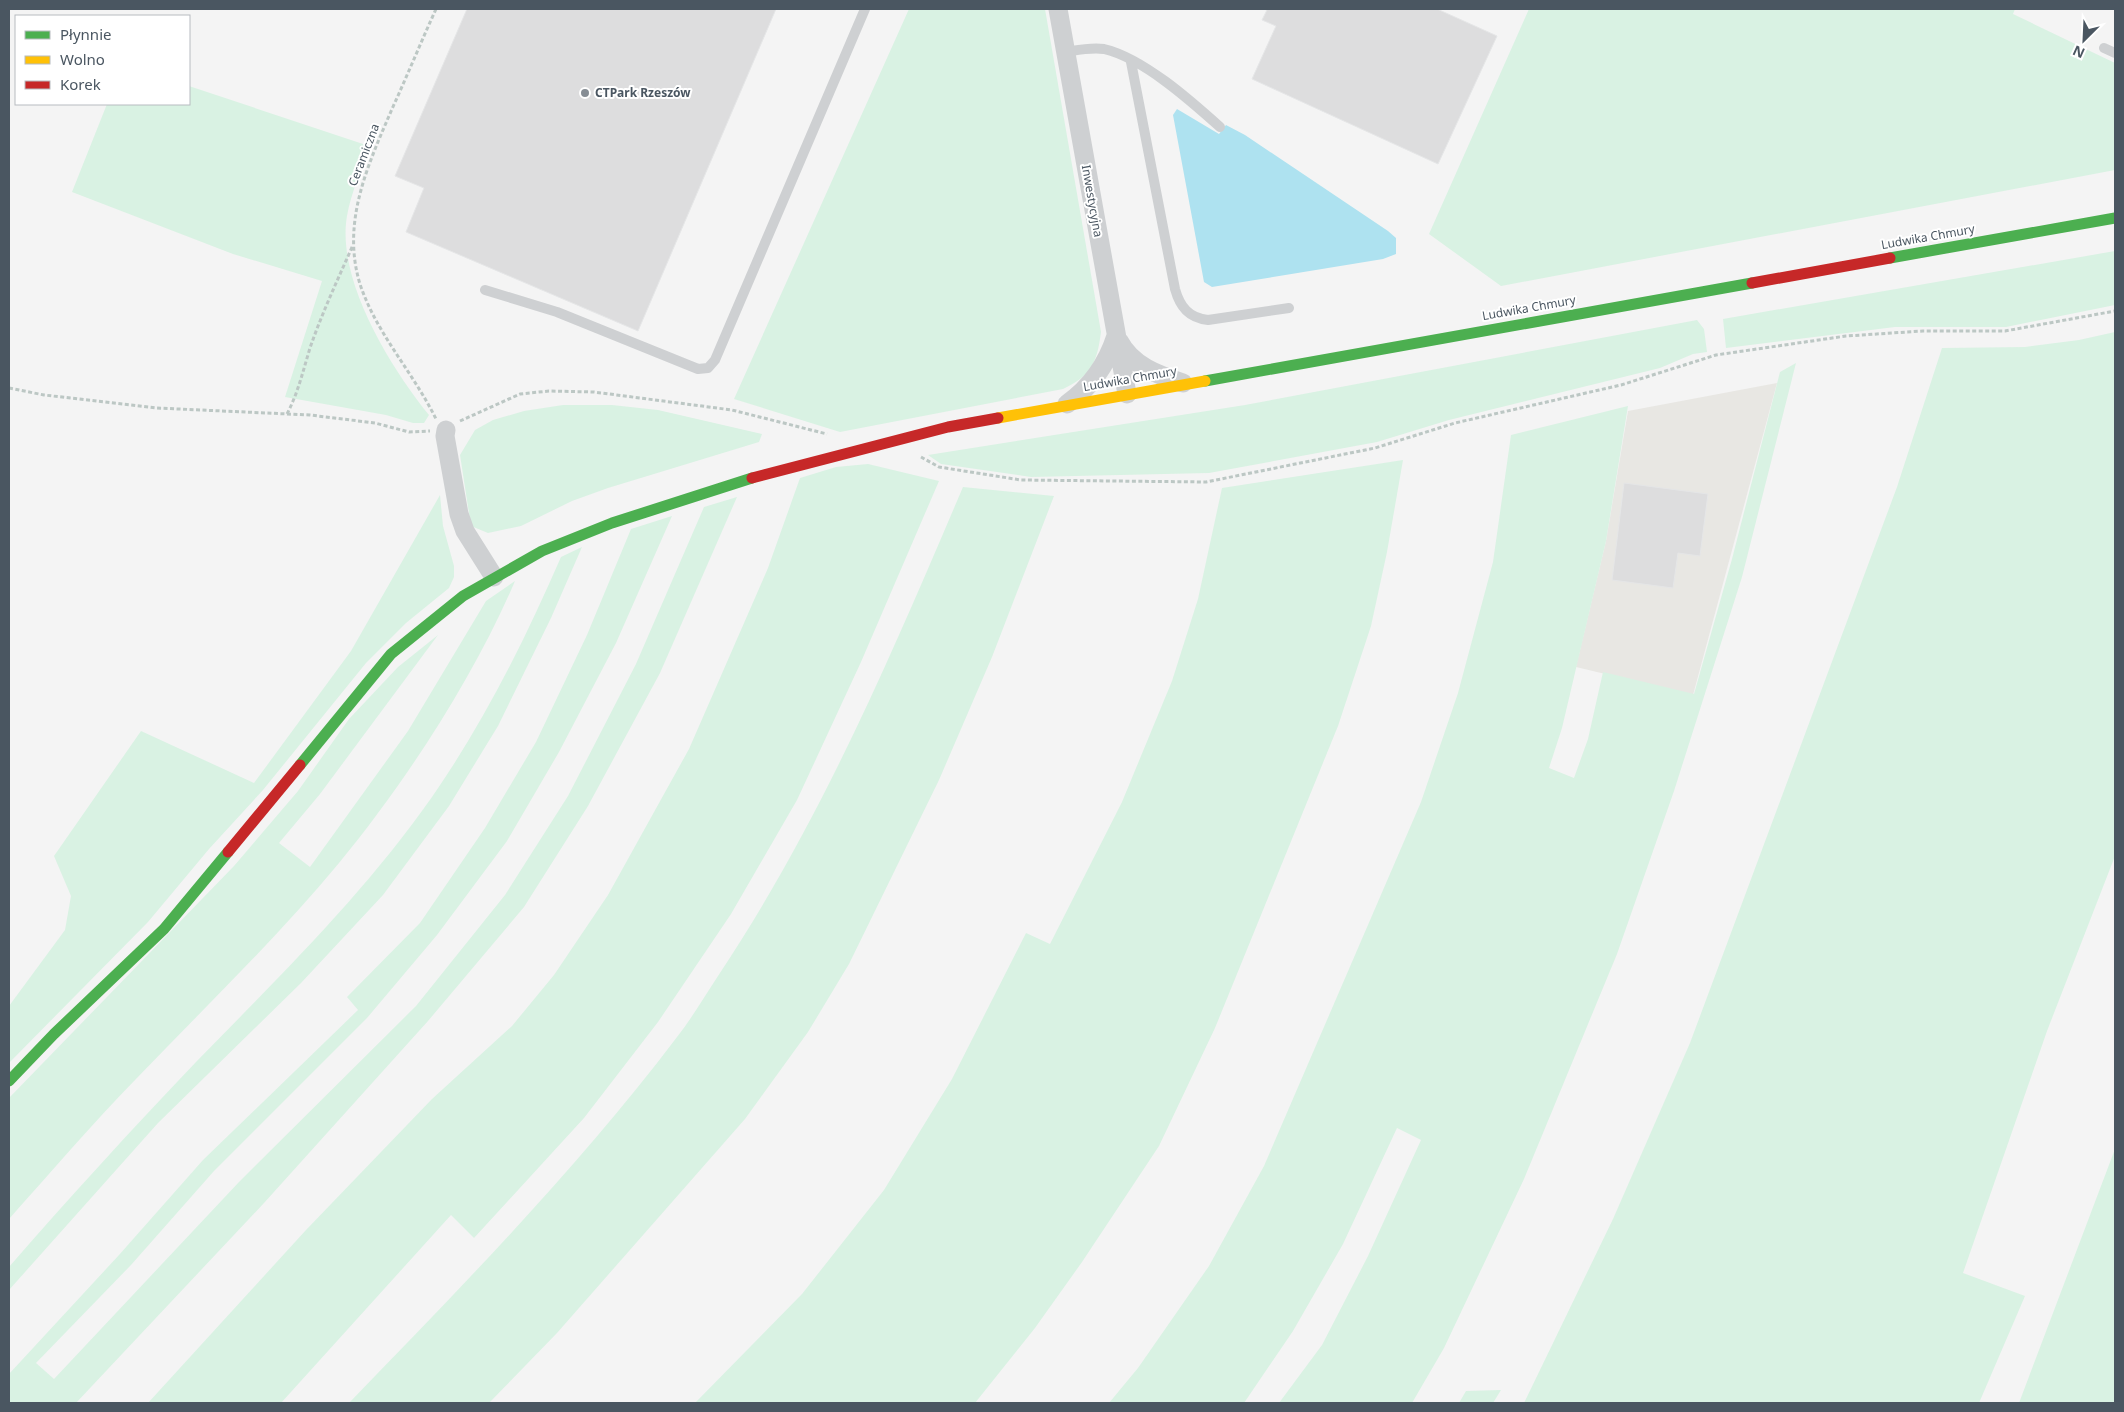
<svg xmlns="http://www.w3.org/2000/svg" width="2124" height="1412" font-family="'Noto Sans',sans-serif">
<rect width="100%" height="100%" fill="#f4f4f4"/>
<path fill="#e8e7e3" d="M 1777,383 L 1693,695 L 1576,667 L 1606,541 L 1628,411 Z"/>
<path fill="#d9f2e3" d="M 909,9 L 1045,9 L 1101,332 C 1097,363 1091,376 1063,389 L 840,432 L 734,399 Z
M 1529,9 L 2015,9 L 2013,14 L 2115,63 L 2115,170 L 1501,286 L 1429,234 Z
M 189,86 L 369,146 C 362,169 351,193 347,216 C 336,279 390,367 429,415 L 424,423 L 413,423 L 386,415 L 285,397 L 322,281 L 233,254 L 72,192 L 107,104 L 189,104 Z
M 2115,251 L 2115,305 L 2006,327 L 1895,327 L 1726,348 L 1723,319 Z
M 1697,320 L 1704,329 L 1707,352 L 1693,354 L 1660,368 L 1449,420 L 1377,442 L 1209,473 L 1031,477 L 941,464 L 928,455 L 1245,405 Z
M 2115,332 L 2115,856 L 2047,1031 L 1963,1273 L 2025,1296 L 1979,1403 L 1524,1403 L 1613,1219 L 1690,1043 L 1897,487 L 1942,348 L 2025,347 L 2079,340 Z
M 1796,363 L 1742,577 L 1674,791 L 1617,954 L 1524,1179 L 1444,1348 L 1412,1403 L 1279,1403 L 1322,1345 L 1368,1256 L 1421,1140 L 1397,1128 L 1343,1244 L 1293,1331 L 1244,1403 L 1109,1403 L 1138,1368 L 1209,1266 L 1264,1166 L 1421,802 L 1458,693 L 1493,562 L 1511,435 L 1628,406 L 1606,541 L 1562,728 L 1549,768 L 1574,778 L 1588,739 L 1603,672 L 1694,694 L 1732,559 L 1780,372 Z
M 563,405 L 612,405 L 658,410 L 762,434 L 759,442 L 608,488 L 572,501 L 521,526 L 488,533 L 471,526 L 460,455 L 475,430 L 493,420 L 524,411 Z
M 1403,460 L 1387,552 L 1371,626 L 1338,726 L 1215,1028 L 1159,1146 L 1082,1262 L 1035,1328 L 975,1403 L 695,1403 L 802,1294 L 884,1190 L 952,1079 L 1026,933 L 1050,944 L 1122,802 L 1172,681 L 1198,599 L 1222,488 Z
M 868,464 L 939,481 L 861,662 L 797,800 L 731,914 L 658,1022 L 584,1118 L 474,1238 L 451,1215 L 281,1403 L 148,1403 L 306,1230 L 432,1099 L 512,1026 L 554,975 L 608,895 L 689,749 L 768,568 L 800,478 L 836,467 Z
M 963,487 L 1054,496 L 992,657 L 939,780 L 849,964 L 808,1032 L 745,1119 L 557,1333 L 489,1403 L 349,1403 C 463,1285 578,1168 677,1037 C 692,1018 704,997 718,976 C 821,821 890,658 963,487 Z
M 440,495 L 443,526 L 454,566 L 454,577 L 449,588 L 406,623 L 366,663 L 263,790 L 209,849 L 148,922 L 9,1063 L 9,1006 L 65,930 L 71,896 L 54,856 L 141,731 L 254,783 L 351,651 Z
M 737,497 L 660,673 L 588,806 L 524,907 L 428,1021 L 264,1203 L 76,1403 L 9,1403 L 9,1374 L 119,1255 L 203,1160 L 358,1010 L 347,997 L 420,923 L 485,828 L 536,742 L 587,635 L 631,529 L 672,516 L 616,643 L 559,752 L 507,841 L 437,935 L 367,1018 L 214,1171 L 131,1265 L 36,1363 L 54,1379 L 239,1182 L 416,1006 L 505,895 L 568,796 L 636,664 L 704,507 Z
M 582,547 L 551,618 L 498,726 L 449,806 L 383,895 L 301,983 L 158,1123 L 9,1290 L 9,1267 C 70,1197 132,1129 196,1062 C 279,977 364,894 432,797 C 484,722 525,640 561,557 Z
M 515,581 C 474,677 405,783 339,863 C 276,939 204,1008 136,1079 C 92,1124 51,1172 9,1219 L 9,1098 L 234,866 L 298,791 L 349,719 L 398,667 L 438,635 L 320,794 L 279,843 L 310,867 L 408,731 L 486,601 Z
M 2115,1149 L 2115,1403 L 2019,1403 Z
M 1501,1390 L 1493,1403 L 1459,1403 L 1466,1391 Z"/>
<path fill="#aee2f0" d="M 1177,109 L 1219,134 L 1226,125 L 1245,135 L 1388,231 L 1396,238 L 1396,254 L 1383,259 L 1212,287 L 1204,282 L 1173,115 Z"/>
<path fill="#ddddde" stroke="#e5e6e7" d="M 467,9 L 776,9 L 638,331 L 406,232 L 424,188 L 395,176 Z
M 1263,9 L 1437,9 L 1497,36 L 1438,164 L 1252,79 L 1276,26 L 1262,20 L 1267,10 Z
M 1624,483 L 1708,494 L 1700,556 L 1678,553 L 1673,588 L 1612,580 Z"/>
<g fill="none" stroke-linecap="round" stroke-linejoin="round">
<path stroke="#bcc7c4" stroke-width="3" stroke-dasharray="4 2.5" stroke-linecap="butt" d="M 436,9 C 421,42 407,76 392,109 C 368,165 341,222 360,284 C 376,333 413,372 436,419
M 9,388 L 44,395 L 157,408 L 310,415 L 375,423 L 409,432 L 430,431
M 287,414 C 298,393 303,371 310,348 C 322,313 338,279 353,245
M 460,421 L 520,394 L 549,391 L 594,392 L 732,410 L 827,434
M 921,457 L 939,467 L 1021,480 L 1206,482 L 1375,448 L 1455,423 L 1621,385 L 1716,355 L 1846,336 L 1923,331 L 2005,331 L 2115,311"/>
<path stroke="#ced0d2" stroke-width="10" d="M 2104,48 L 2115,53
M 1065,52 C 1078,50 1091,47 1104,49 C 1143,58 1191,101 1220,127
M 1131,62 L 1175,289 C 1180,307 1189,318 1208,320 L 1289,308
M 485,290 L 557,312 L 698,369 L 708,368 L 715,360 L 865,9"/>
<path stroke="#ced0d2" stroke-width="19" d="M 1058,9 L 1127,394
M 1119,341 C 1132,366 1158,375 1183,383
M 1067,404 C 1091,387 1107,364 1116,336
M 446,430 L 445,436 L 459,514 L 465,531 L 494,577"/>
<path stroke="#4caf50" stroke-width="11" d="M 1890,258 L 2115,218
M 1205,381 L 1752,283
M 300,765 L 391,654 L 463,596 L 542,551 L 612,523 L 752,478
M 9,1081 L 54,1034 L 164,929 L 228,852"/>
<path stroke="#ffc107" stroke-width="11" d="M 998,418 L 1205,381"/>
<path stroke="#c62828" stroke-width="11" d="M 1752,283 L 1890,258
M 752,478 L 948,427 L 998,418
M 228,852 L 300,765"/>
</g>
<circle fill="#868d94" stroke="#fff" stroke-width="2" cx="585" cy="93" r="5"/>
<g text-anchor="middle" stroke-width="4" stroke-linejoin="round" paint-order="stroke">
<g font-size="12" font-weight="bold" fill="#4a5661" stroke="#fff" text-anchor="start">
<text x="595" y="97">CTPark Rzeszów</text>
</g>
<g font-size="12" fill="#4a5661" stroke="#fff">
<text transform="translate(364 155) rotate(-69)" y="4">Ceramiczna</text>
<text transform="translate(1092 201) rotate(80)" y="4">Inwestycyjna</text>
<text transform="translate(1928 237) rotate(-10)" y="4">Ludwika Chmury</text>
<text transform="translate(1529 308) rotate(-10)" y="4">Ludwika Chmury</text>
<text transform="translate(1130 379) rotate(-10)" y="4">Ludwika Chmury</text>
</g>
</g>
<rect width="2124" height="1412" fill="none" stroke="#4a5661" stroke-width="20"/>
<rect x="15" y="15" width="175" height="90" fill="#ffffff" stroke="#b7bbc0"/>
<rect x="25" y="31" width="25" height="8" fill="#4caf50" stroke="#b7bbc0"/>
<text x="60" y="40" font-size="15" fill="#4a5661">Płynnie</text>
<rect x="25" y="56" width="25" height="8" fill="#ffc107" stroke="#b7bbc0"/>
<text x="60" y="65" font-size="15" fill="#4a5661">Wolno</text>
<rect x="25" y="81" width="25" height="8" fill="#c62828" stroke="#b7bbc0"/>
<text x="60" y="90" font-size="15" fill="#4a5661">Korek</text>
<g transform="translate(2084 40) rotate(204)" stroke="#ffffff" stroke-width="4" paint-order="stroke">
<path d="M0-4L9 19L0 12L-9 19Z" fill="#4a5661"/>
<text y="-8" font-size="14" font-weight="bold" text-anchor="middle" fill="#4a5661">N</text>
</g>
</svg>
